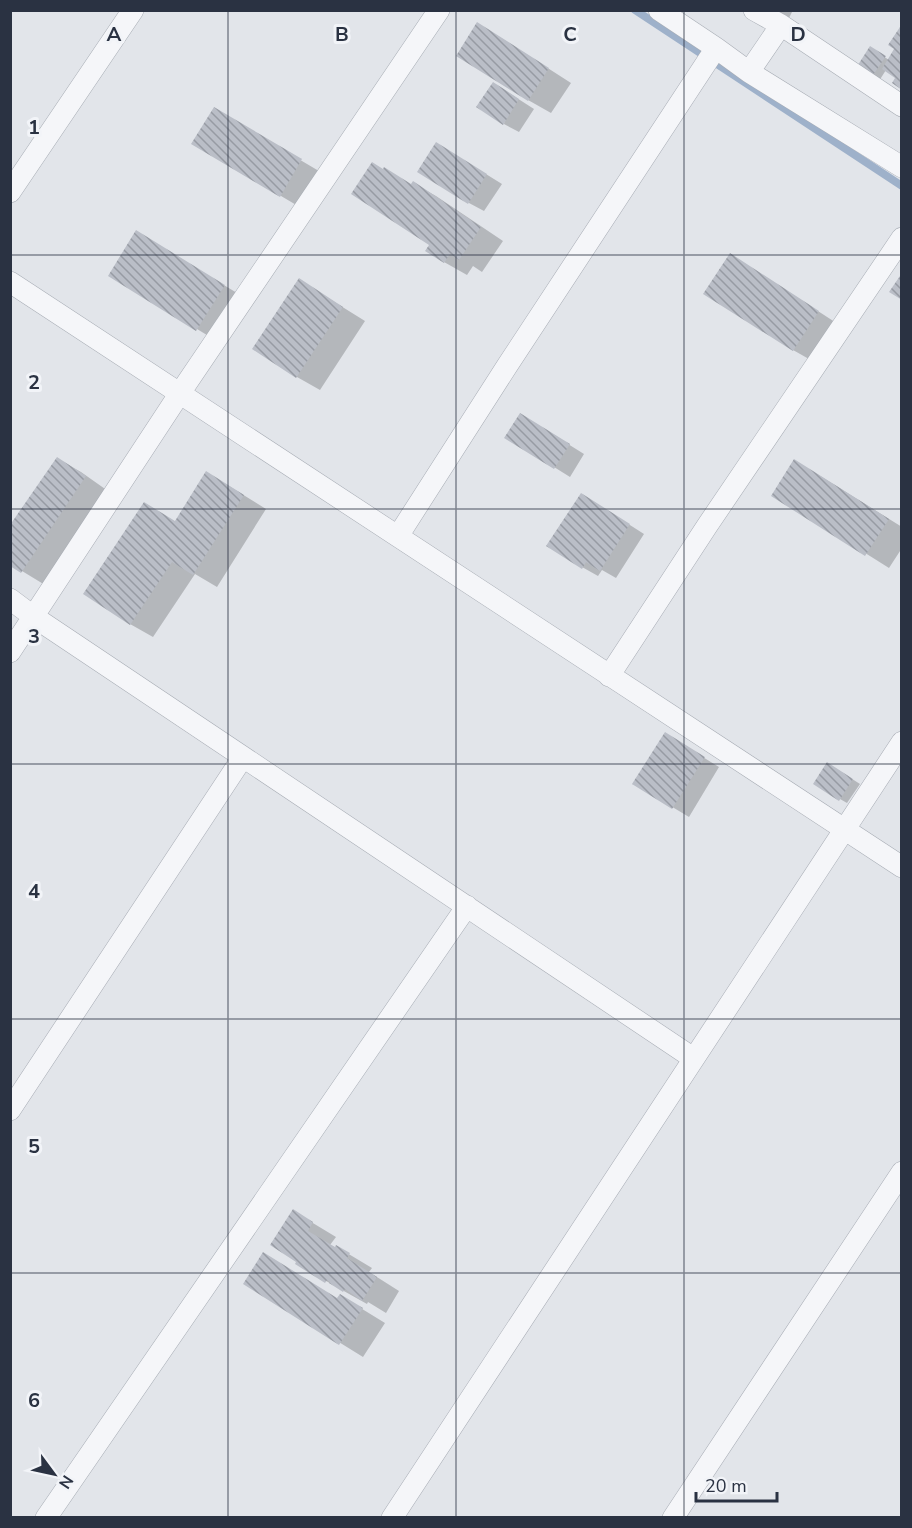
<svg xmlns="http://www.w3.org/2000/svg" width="912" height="1528" font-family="'Nunito Sans',sans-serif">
<defs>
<pattern id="building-back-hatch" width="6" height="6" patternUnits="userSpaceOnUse" patternTransform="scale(1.5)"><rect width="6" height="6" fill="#babec7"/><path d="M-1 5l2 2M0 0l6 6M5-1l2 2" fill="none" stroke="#979ba3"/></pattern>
</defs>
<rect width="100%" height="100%" fill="#e2e5ea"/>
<path fill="#0003" d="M 776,10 L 793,10 L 789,18 Z
M 501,38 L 571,83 L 551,113 L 528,100 Z
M 871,48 L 889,60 L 895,51 L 897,78 L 886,70 L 879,81 L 872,77 Z
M 509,93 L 534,109 L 519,132 L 504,124 Z
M 214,109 L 324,174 L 303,209 L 193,144 Z
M 452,153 L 502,184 L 484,211 L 469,203 Z
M 413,183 L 436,196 L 503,241 L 482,272 L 473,266 L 467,275 L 444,262 L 431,245 L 412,185 Z
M 159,246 L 247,299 L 220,343 L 110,276 Z
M 753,269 L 841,326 L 816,363 L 793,350 Z
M 299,280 L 365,321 L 320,390 L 297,377 Z
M 536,424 L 584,454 L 570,477 L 506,437 Z
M 58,459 L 81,472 L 108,491 L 45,585 L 22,571 Z
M 817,474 L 902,527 L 902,548 L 889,568 L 773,495 Z
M 229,486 L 266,509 L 217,587 L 195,574 L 153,637 L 130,624 L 176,522 Z
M 597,504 L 644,534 L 616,578 L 602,570 L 598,576 L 582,567 Z
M 680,743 L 719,767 L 689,817 L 634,784 Z
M 835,768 L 860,784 L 847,803 L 840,799 Z
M 293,1211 L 336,1237 L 330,1245 L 336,1248 L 337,1247 L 372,1268 L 369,1272 L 399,1291 L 386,1313 L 368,1302 L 367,1304 L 326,1281 Z
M 245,1284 L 338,1300 L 341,1296 L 385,1323 L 363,1357 Z"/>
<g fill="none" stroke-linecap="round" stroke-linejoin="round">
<path stroke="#9eb1ca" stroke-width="8" d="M 635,10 L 902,186"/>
</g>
<path fill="url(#building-back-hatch)" d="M 477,22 L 549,68 L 528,101 L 456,56 Z
M 902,24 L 902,90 L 892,83 L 895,78 L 882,69 L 894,49 L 888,45 Z
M 870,46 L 886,56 L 871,78 L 856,68 Z
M 493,82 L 519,99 L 503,125 L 476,107 Z
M 214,107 L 302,159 L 280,197 L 191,144 Z
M 436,142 L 487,174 L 468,204 L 417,172 Z
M 372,162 L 383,169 L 384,167 L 411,184 L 413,181 L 481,227 L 459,260 L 450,254 L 444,263 L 425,251 L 429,245 L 351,194 Z
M 136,230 L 225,285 L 196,331 L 108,276 Z
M 730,253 L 819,311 L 793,351 L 703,294 Z
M 902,273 L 902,300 L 889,292 Z
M 299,278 L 343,307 L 296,378 L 252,349 Z
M 520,413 L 570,444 L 554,469 L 504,438 Z
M 57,457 L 86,476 L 21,573 L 10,566 L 10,525 Z
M 794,459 L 889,519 L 865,556 L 771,496 Z
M 206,471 L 244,495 L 193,575 L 172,562 L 130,625 L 83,594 L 144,502 L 175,521 Z
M 581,493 L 630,524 L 600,571 L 586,562 L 582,569 L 546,546 Z
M 665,732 L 705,757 L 672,809 L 632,784 Z
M 827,762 L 853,779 L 839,801 L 813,784 Z
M 293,1209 L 313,1222 L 308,1231 L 335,1247 L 336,1245 L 350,1253 L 347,1258 L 377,1277 L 362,1301 L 345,1289 L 343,1292 L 329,1283 L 330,1282 L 327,1280 L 325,1283 L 295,1264 L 296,1262 L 270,1245 Z
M 263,1252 L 337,1298 L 340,1294 L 363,1308 L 339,1345 L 243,1284 Z"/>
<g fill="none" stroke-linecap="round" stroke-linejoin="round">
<g stroke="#a7acb4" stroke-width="22">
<path id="street" d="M 659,10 L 716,48 L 749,72 L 902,167
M 754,10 L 781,25 L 902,106
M 749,72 L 781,25
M 10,192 L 133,10
M 10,282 L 902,867
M 398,536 L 507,366 L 716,48
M 10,599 L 34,617 L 693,1058
M 10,652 L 180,393 L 439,10
M 609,676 L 707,526 L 902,238
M 10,1110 L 243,757
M 46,1518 L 467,906
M 392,1518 L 902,742
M 673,1518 L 902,1172"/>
</g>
<use href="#street" stroke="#f5f6f9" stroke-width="21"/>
</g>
<path fill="none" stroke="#2a3242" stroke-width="1.5" stroke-opacity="0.55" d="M 228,10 L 228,1518M 456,10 L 456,1518M 684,10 L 684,1518M 10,255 L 902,255M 10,509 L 902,509M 10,764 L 902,764M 10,1019 L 902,1019M 10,1273 L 902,1273"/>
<g font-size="20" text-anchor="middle" font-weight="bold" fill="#2a3242" stroke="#f2f4f8" stroke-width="6" stroke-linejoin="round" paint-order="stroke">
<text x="114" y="41">A</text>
<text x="342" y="41">B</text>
<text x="570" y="41">C</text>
<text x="798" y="41">D</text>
<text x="34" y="134">1</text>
<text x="34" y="389">2</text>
<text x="34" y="643">3</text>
<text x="34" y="898">4</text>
<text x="34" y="1153">5</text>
<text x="34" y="1407">6</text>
</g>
<rect width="912" height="1528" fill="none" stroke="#2a3242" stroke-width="24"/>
<g transform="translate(54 1474) rotate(123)" stroke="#f2f4f8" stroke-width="4.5" paint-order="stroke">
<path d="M0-4.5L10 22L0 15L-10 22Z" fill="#2a3242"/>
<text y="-9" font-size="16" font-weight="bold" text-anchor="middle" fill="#2a3242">N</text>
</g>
<path d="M696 1492v9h81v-9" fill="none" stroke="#2a3242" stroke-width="3"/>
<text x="705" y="1492" font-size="18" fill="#2a3242" stroke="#f2f4f8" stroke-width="4.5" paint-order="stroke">20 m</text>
</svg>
